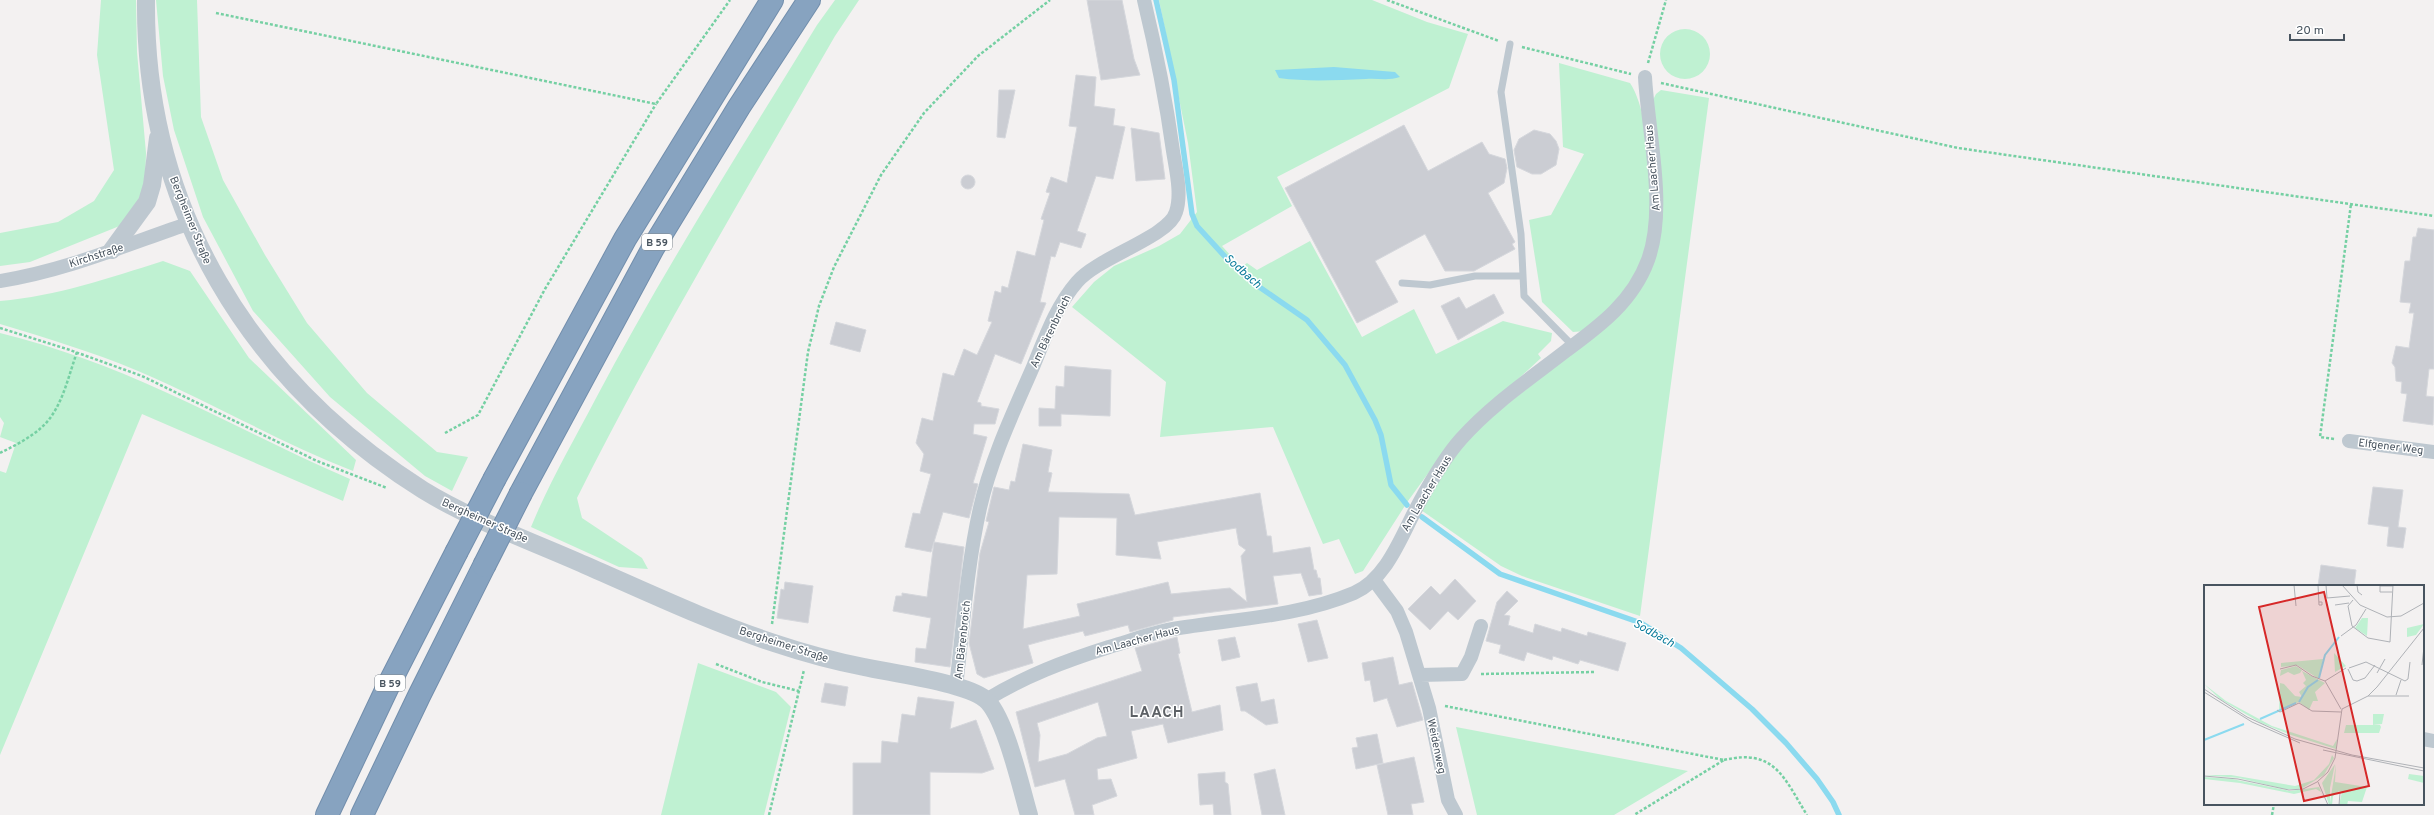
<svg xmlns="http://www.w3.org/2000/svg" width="2434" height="815" font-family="Overpass,sans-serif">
<rect width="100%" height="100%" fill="#f3f1f1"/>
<path fill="#bff1d2" d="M 101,0 L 136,0 L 137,52 L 146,153 L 145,186 L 127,223 L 30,262 L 0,266 L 0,233 L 58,222 L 94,201 L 114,170 L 97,55 Z
M 156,0 L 197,0 L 201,117 L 223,180 L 265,255 L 307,323 L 367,393 L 437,452 L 468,457 L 452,491 L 425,476 L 330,397 L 253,311 L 203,217 L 174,130 L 163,76 Z
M 835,0 L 859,0 L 835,36 C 747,189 656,340 577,498 L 582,518 L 642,558 L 648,569 L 619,567 L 531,527 C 549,483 573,442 595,400 C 663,271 741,149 817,25 Z
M 1159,0 L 1372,0 L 1427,22 L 1468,34 L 1449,88 L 1277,177 L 1292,206 L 1222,246 L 1241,267 L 1247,263 L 1257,270 L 1310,241 L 1362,337 L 1414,309 L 1436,354 L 1503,321 L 1552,333 L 1551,341 L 1538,354 L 1541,358 L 1453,439 L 1408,501 L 1363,571 L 1355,574 L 1339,539 L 1323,544 L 1273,427 L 1160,437 L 1166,382 L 1072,307 L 1094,282 L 1114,266 L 1159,246 L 1180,234 L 1197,212 L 1188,143 Z
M1660 54a25 25 0 1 1 50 0a25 25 0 1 1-50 0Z
M 1559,63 L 1630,83 C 1653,116 1658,234 1639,271 C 1627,294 1605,313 1586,331 L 1573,332 L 1542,302 L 1529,220 L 1551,215 L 1584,154 L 1563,147 Z
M 1661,90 L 1709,98 L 1640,616 L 1522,576 L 1501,566 L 1421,510 L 1443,472 L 1475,430 L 1574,351 L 1651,263 L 1652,102 L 1656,94 Z
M 163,261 L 190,271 L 249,358 L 356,460 L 353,471 C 279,442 211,402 138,371 C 93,352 46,338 0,324 L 0,301 C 57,296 109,278 163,261 Z
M 0,333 C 56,347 111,367 163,391 C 226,419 286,452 350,479 L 343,501 L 142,414 L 0,755 L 0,471 L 6,473 L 16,443 L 0,437 L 4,423 L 0,417 Z
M 698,663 L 776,692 L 791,707 L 764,815 L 661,815 Z
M 1456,727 L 1688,771 L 1614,815 L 1477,815 Z"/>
<path fill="#8bdaef" d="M 1334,67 L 1395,72 L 1400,77 C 1388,81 1378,78 1366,79 C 1337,80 1308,82 1279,78 L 1275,70 Z"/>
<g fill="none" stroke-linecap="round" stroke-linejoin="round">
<path stroke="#8bdaef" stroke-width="5.5" d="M 1156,0 L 1174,80 L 1192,214 L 1197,226 L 1229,261 L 1255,284 L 1307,320 L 1345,365 L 1375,420 L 1381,435 L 1391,485 L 1407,505
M 1422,517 L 1500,574 L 1641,623 L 1681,648 L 1752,709 L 1786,743 L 1817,779 L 1833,802 L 1839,815"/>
</g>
<path fill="#cbcdd3" stroke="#d5d7dc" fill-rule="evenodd" d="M 1087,0 L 1122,0 L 1134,59 L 1140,75 L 1101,80 Z
M 1076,75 L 1096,77 L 1094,106 L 1115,109 L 1113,125 L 1125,127 L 1113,179 L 1096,176 L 1077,231 L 1086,234 L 1081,248 L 1060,242 L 1055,257 L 1051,256 L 1040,302 L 1046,303 L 1021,364 L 995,354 L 977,402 L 981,403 L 981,406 L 999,409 L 995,424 L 974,424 L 973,434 L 987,437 L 973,483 L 978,484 L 969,518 L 943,512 L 931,552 L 905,547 L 913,513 L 920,514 L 931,474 L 920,471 L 924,454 L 916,443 L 922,418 L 933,421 L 943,373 L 954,376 L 964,349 L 977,355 L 992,322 L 988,321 L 995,291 L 1001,293 L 1002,286 L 1008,288 L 1017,251 L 1035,256 L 1044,220 L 1041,219 L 1050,193 L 1046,192 L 1051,177 L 1067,183 L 1077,127 L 1069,126 Z
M 999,90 L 1015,90 L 1005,138 L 997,137 Z
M 1404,125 L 1428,171 L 1482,142 L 1489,154 L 1505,159 L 1507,168 L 1504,183 L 1488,193 L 1515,242 L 1512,244 L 1515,249 L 1474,271 L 1445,271 L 1425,234 L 1375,261 L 1398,302 L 1357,323 L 1285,188 Z
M 1131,128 L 1159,133 L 1165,179 L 1136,181 Z
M 1534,130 L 1550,134 L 1556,141 L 1559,149 L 1556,165 L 1541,174 L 1532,174 L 1517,167 L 1514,150 L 1519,139 Z
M961 182a7 7 0 1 1 14 0a7 7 0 1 1-14 0Z
M 2418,228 L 2434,230 L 2434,369 L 2429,369 L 2426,396 L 2434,397 L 2433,425 L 2403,421 L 2407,394 L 2401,393 L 2402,382 L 2396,381 L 2395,367 L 2392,363 L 2396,346 L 2409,348 L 2414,313 L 2409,313 L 2411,303 L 2400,302 L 2405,261 L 2410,261 L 2413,237 L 2416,237 Z
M 1494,294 L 1504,313 L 1458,340 L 1441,306 L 1459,297 L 1466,309 Z
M 836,322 L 866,330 L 860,352 L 830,344 Z
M 1065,366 L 1111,370 L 1110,416 L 1061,414 L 1061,426 L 1039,426 L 1039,408 L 1055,409 L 1056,386 L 1064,387 Z
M 1023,444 L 1052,450 L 1048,472 L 1052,473 L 1048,492 L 1129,494 L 1135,515 L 1260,493 L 1267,536 L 1271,536 L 1273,553 L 1310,547 L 1314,570 L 1316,570 L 1318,578 L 1320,578 L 1322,594 L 1309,596 L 1301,573 L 1273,576 L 1278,604 L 1173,617 L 1173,620 L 1130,632 L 1128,625 L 1085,636 L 1083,631 L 1046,640 L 1028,645 L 1033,663 L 984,678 L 977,674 L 969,643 L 980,553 L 989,522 L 986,521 L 994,487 L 1009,490 L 1011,481 L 1015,482 ZM 1059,517 L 1117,518 L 1116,555 L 1161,559 L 1157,542 L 1236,528 L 1239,545 L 1246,550 L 1241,556 L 1247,602 L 1230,588 L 1171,594 L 1168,582 L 1077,604 L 1080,616 L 1023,629 L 1027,575 L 1057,574 Z
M 2373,487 L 2403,490 L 2398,527 L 2406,528 L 2403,548 L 2387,546 L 2389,527 L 2368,524 Z
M 934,542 L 964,547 L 950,667 L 915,662 L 916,648 L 926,649 L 931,618 L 893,611 L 896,596 L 902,596 L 902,593 L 927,597 Z
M 2321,565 L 2356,570 L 2354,586 L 2318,586 Z
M 1455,579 L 1476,601 L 1458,620 L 1448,611 L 1430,630 L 1408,609 L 1431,586 L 1440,595 Z
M 785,582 L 813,586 L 808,623 L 777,618 L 781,589 L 784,590 Z
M 1507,591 L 1518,601 L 1504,615 L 1510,616 L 1508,625 L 1533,633 L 1535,624 L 1561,632 L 1562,628 L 1587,636 L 1588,632 L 1626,643 L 1618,671 L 1580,660 L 1578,664 L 1553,656 L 1552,660 L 1527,652 L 1524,661 L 1499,653 L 1501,645 L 1486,641 L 1497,602 Z
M 1317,620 L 1328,658 L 1308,662 L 1298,624 Z
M 1177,637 L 1180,653 L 1178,654 L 1192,712 L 1220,705 L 1223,730 L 1168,743 L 1163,724 L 1131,731 L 1137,758 L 1097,769 L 1098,780 L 1111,779 L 1117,796 L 1092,805 L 1094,815 L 1075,815 L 1065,779 L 1035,787 L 1016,712 L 1142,671 L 1135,648 ZM 1098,702 L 1107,736 L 1097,738 L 1067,754 L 1038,762 L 1040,735 L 1037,723 Z
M 1235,637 L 1240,657 L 1222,661 L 1218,640 Z
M 1393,657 L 1399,685 L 1412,682 L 1423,720 L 1397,727 L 1387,698 L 1374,702 L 1370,680 L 1365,681 L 1362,663 Z
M 825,683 L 848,687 L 845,706 L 821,702 Z
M 1257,683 L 1261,702 L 1274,699 L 1278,723 L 1266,725 L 1245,711 L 1241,711 L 1236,687 Z
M 918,697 L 954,702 L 950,729 L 976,720 L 994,769 L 982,773 L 930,772 L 930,815 L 853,815 L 853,763 L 881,763 L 882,741 L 898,743 L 902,714 L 915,716 Z
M 1377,734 L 1383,763 L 1356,769 L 1352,748 L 1358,747 L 1356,738 Z
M 1414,757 L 1424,802 L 1411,804 L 1413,815 L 1388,815 L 1377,765 Z
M 1275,769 L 1285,815 L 1262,815 L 1254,774 Z
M 1225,772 L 1225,782 L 1228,784 L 1231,815 L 1214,815 L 1213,804 L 1200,805 L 1198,774 Z"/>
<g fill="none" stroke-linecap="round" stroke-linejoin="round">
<g stroke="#728eac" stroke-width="24">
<path id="motorway" d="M 495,478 L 625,239 L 772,0
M 521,493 L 653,248 L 739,107 L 809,0
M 327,815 L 390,682 L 456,553
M 362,815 L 419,696 L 484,566"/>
</g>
<path stroke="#75d0a3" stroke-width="2.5" stroke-dasharray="3 2" stroke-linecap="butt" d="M 1387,0 L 1499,41
M 216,13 L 656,104 L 730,0
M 1522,47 L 1631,74
M 1648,63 L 1666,0
M 1661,83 L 1958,148 L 2434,216
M 0,328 L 67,349 L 142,376 L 317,461 L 387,488
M 445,433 L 478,415 L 545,289 L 656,104
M 2334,439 L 2320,437 L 2351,204
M 0,453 C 14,446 30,438 42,427 C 62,409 68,377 77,352
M 772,624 L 808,352 L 819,306 L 834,267 L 881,175 L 924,113 L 978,56 L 1050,0
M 716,664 L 762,682 L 799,691
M 1481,674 L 1595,672
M 1445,706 L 1724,760 L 1634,815
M 1724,760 C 1775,748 1784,778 1807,815
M 769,815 L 804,670
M 2272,815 L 2274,804"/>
<path stroke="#bec8d0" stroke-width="7" d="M 1510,44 L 1501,92 L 1521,234 L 1524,296 L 1573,346
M 1402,283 L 1430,285 L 1475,276 L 1523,276"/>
<path stroke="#bec8d0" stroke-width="14" d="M 0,281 C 65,271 128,244 190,223
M 2349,441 L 2434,452
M 1374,580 L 1397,611 L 1406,632 L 1429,708 L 1448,800 L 1456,815
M 1420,675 L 1462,674 L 1471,657 L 1481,626
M 956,687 C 963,627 967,566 980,508 C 991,459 1013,413 1033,367 C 1045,338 1056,306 1077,282 C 1098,257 1169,237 1176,212 C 1182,194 1176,170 1173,151 C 1166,100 1156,50 1144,0
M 986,700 C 1025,676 1065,661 1109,647 C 1130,641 1151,633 1173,629 C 1233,619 1297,617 1354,593 C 1388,578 1402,534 1419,503 C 1431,481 1444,458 1461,439 C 1491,405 1531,378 1567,350 C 1601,325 1633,301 1648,260 C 1667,208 1648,132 1645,77
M 2423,739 L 2434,741"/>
<path stroke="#bec8d0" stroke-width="18" d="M 146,0 C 144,208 249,380 423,490 C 470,519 533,542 585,565 C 647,592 710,622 774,643 C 804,653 833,661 864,667 C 891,673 966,683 985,699 C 1005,715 1021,788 1029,815
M 112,250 L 147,202 L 152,185 L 158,138"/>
<use href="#motorway" stroke="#87a3c0" stroke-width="22"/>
<g stroke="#728eac" stroke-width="24" stroke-linecap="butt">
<path id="motorway-bridge" d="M 456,553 L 495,478
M 484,566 L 521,493"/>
</g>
<use href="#motorway-bridge" stroke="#87a3c0" stroke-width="22"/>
</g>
<g text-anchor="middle" stroke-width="3" stroke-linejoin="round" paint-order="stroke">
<g fill="#fff" stroke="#7f878f" stroke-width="1">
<rect x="642" y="234" width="30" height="16" rx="3"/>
<rect x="375" y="675" width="30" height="16" rx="3"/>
</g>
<g font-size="10" font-weight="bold" fill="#48545f">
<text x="657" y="246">B 59</text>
<text x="390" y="687">B 59</text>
</g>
<g font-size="11" fill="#48545f" stroke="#fff">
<text transform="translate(1652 168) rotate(-95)" y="4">Am Laacher Haus</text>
<text transform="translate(191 220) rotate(68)" y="4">Bergheimer Straße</text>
<text transform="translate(96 255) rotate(-18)" y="4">Kirchstraße</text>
<text transform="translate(1050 331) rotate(-64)" y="4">Am Bärenbroich</text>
<text transform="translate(2391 446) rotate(7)" y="4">Elfgener Weg</text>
<text transform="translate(1426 493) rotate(-59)" y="4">Am Laacher Haus</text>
<text transform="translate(485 520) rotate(24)" y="4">Bergheimer Straße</text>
<text transform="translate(962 640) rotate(-84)" y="4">Am Bärenbroich</text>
<text transform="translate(1137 640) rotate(-15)" y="4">Am Laacher Haus</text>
<text transform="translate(784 644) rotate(18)" y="4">Bergheimer Straße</text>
<text transform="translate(1437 746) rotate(78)" y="4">Weidenweg</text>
</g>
<g font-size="12" font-style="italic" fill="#097b9a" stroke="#fff">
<text transform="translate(1243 271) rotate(41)" y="4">Sodbach</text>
<text transform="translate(1654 633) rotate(29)" y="4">Sodbach</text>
</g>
<g font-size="15" font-weight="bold" letter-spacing="1" fill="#5d6166" stroke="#fff">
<text x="1157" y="717">LAACH</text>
</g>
</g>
<g transform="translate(2204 585)">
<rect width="220" height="220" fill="#f3f1f1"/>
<path d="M 158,33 L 164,33 L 163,51 L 151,43 ZM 220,39 L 212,50 L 203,52 L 203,43 ZM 130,68 L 142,81 L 131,87 ZM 119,74 L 115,94 L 93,80 L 77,82 L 77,78 ZM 92,81 L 98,85 L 96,88 L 90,90 L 84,87 L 76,91 L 77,85 ZM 98,86 L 121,98 L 111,107 L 114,116 L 109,116 L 105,125 L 95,117 L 75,126 L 76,98 L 80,99 L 91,111 L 98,112 L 95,107 L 102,101 L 99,98 L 102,95 ZM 0,99 L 22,116 L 68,141 L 129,161 L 133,154 L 132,164 L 87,150 L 57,138 L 16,114 ZM 169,129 L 180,129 L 178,139 L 169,140 ZM 142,140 L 176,140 L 177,142 L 175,148 L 140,148 ZM 128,170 L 130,173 L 120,190 L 97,204 L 80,204 L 35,193 L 0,190 L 27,190 L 91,201 L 110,195 L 125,179 ZM 131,179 L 126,203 L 126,218 L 132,179 L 131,197 L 163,202 L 158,217 L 144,216 L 143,220 L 135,220 L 138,207 L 135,206 L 129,211 L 128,220 L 125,220 L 118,198 ZM 205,189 L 220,191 L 220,198 L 204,194 ZM 0,192 L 28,194 L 86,206 L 115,202 L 123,220 L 117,207 L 112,204 L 90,209 L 36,198 L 0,194 Z" fill="#bff1d2"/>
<path fill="none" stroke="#8bdaef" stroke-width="2" d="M 115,93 L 121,70 L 135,52M 95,117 L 104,102 L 114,95M 56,134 L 92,118M 0,155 L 40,139"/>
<path fill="none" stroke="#afb2b7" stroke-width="1" d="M 90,0 L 92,21M 114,0 L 115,20 L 118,20 L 118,17 L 115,17M 122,0 L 123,13 L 146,11M 138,0 L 156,20 L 183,32 L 197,31 L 220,18M 153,0 L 154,7 L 158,10M 188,7 L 176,7 L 176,1 L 189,1M 149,15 L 144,21 L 148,41 L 164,53 L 186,57 L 189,0M 131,20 L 145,18M 137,51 L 152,40 L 162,24M 218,80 L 220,62M 145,83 L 162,77 L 201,96 L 204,94 L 206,77M 76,84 L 92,80 L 108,91 L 121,96 L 137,124M 144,84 L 149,95 L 153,96 L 161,93 L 171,80M 173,88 L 181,74M 121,96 L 142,83M 0,104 L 43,132 L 91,154 L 148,170 L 220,183M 0,107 L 48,137 L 96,158M 192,110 L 197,95M 164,111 L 205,111M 73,125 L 76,127 L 95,118 L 108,126 L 137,127M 119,165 L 220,186M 0,191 L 34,194 L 85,205 L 99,204 L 113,197 L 124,187 L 131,173 L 138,124 L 164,111 L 173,102 L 220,43M 114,197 L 124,220M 135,220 L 136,208"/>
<path fill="#d62828" fill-opacity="0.15" stroke="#d62828" stroke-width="2" d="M 120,7 L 165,201 L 100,216 L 55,22 Z"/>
<rect width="220" height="220" fill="none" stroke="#48545f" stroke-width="2"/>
</g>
<path d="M2290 34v6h54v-6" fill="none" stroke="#48545f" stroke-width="2"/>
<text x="2296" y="34" font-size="12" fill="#48545f" stroke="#ffffff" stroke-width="3" paint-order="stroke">20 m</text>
</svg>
